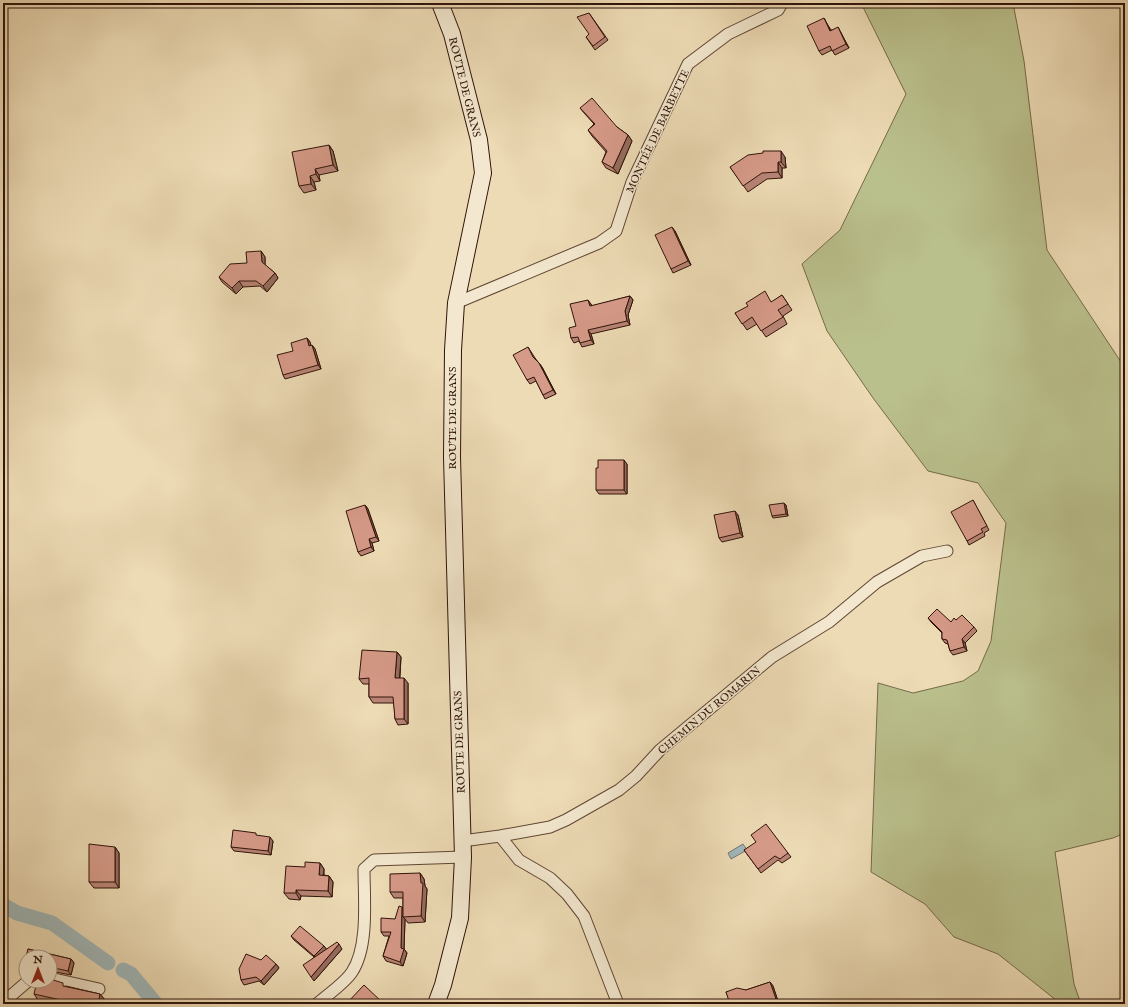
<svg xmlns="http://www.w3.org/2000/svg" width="1128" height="1007" font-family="'IM FELL English',serif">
<rect width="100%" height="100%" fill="#eddbb5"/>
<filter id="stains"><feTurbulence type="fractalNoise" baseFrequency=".005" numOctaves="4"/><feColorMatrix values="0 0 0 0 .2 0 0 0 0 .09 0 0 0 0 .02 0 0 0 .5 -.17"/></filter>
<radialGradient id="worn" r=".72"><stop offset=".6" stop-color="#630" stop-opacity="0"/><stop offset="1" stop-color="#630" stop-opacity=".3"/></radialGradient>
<path fill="#bac08c" stroke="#756a4a" d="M 861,3 L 1013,3 L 1024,61 L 1047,250 L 1125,368 L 1125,833 L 1113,838 L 1055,852 L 1074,984 L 1081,1004 L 1061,1004 L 998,954 L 954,937 L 925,904 L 871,872 L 878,683 L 913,693 L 963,681 L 978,671 L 991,641 L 1006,523 L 978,483 L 928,471 L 873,398 L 827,331 L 802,264 L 840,230 L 906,94 Z"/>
<path fill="#a0b8ba" stroke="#737673" d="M 743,844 L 747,850 L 731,859 L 728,853 Z"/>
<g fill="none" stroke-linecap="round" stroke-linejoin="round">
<path stroke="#a0b8ba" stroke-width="15" d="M 3,905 L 17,913 L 52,923 L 108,963
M 123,970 L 131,974 L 156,1004"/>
<g stroke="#5f4533" stroke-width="13">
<path id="street" d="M 456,303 L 599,243 L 616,231 L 632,182 L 688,64 L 728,34 L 778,10 L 782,3
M 500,836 L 519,860 L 550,878 L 567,894 L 584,916 L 618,1004
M 462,841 L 500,836 L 550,827 L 566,820 L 619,790 L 636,776 L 660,750 L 772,657 L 829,622 L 877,582 L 922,556 L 947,551
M 50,978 L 99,989
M 3,996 L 6,1000 L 28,981
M 317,1004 C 327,995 345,983 352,972 C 369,946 364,899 364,869 L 374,860 L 463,857"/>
</g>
<g stroke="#301308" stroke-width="18">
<path id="secondary" d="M 436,1004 L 443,985 L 460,918 L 463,857 L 452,457 L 453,350 L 456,303 L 483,173 L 479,140 L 452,34 L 440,3"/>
</g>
<use href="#street" stroke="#f3e8cf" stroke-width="11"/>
<use href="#secondary" stroke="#f3e8cf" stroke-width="16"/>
</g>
<path fill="#b88475" stroke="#301308" d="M 589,13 L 608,40 L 595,50 L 586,37 L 589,34 Z
M 824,18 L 826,22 L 831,30 L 840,31 L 849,48 L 835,55 L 832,50 L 822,55 L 819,51 Z
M 580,108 L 617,127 L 628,135 L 632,141 L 618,174 L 606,168 L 602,162 L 606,152 L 592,136 L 588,130 L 594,124 L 585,114 Z
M 329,145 L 333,151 L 338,171 L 319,175 L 320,181 L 314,182 L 316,190 L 304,193 L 299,186 Z
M 785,157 L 786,168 L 782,168 L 782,178 L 767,179 L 748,192 L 730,167 Z
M 675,231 L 691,265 L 673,273 L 671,269 Z
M 261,251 L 265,257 L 265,265 L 275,273 L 278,278 L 267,292 L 260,286 L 243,287 L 236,294 L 222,282 L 219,277 L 247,263 Z
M 782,295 L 792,310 L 783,316 L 787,324 L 766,337 L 757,324 L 747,330 L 735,313 L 772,302 Z
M 630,296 L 633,300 L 628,315 L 630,325 L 591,334 L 594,344 L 582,347 L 579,341 L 574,343 L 571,338 L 576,326 L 591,304 L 592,306 Z
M 307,338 L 310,342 L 311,346 L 312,345 L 315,349 L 321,369 L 285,379 L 283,375 L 293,351 Z
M 528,347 L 535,358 L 542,367 L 556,394 L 545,399 L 536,381 L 530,384 L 527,380 Z
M 627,464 L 627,494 L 599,494 L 596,490 Z
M 973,500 L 989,530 L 984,533 L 985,536 L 969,545 L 967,541 Z
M 365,505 L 368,509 L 379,541 L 372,543 L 374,551 L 361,556 L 358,552 Z
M 786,505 L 788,516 L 773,518 L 772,516 Z
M 738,515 L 743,537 L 722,542 L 719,538 Z
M 928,618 L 951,622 L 956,620 L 974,627 L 977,631 L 965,643 L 967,651 L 953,655 L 950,651 L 948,644 L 945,643 L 942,639 L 942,633 L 931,622 Z
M 397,652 L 401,657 L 400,678 L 408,683 L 408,724 L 398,725 L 395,719 L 394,703 L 373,703 L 369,697 L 369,684 L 363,684 L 359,679 Z
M 273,841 L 271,855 L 234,851 L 231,847 Z
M 115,847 L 119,853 L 119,888 L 94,888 L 89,882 Z
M 744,850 L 788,853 L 791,857 L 782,863 L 778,860 L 761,873 Z
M 320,863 L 324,869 L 324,875 L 329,876 L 333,882 L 332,897 L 301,896 L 300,900 L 289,899 L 284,893 L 305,867 Z
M 420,873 L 424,879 L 425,886 L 427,889 L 425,922 L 408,923 L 405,919 L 404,949 L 407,953 L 403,966 L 386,961 L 383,956 L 389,936 L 384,936 L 381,932 L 395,919 L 403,909 L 403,898 L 394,898 L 390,892 Z
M 291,936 L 324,946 L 326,949 L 342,949 L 314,981 L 314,957 L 294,940 Z
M 28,949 L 71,959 L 74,963 L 71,975 L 50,971 L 50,957 L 26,957 L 26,964 L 25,962 Z
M 261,960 L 276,964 L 279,968 L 264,985 L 259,981 L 244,985 L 241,980 Z
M 770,982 L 773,986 L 779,1004 L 731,1004 L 726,992 L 746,990 Z
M 66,986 L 100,994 L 105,1000 L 104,1004 L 56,1004 L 38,1000 L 34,994 Z"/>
<path fill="#966c5f" stroke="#301308" d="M 824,18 L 826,22 L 833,35 L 830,31 Z
M 838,27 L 840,31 L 849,48 L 846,44 Z
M 628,135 L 632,141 L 618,174 L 613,168 Z
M 329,145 L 333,151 L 338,171 L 333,165 Z
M 781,151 L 785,157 L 786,168 L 781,162 Z
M 778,162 L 782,168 L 782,178 L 778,172 Z
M 315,169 L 319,175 L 320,181 L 316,174 Z
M 310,176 L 314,182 L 316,190 L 311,184 Z
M 672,227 L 675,231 L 691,265 L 688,261 Z
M 261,251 L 265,257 L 265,267 L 262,262 Z
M 275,273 L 278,278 L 267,292 L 263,286 Z
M 239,281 L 243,287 L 236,294 L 232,288 Z
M 630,296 L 633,300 L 628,315 L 630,325 L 627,321 L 625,311 Z
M 588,300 L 591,304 L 593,310 L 590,306 Z
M 588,330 L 591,334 L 594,344 L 591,340 Z
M 307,338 L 310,342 L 312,350 L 309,346 Z
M 312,345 L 315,349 L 321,369 L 318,365 Z
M 539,363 L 542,367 L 556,394 L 553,390 Z
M 624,460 L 627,464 L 627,494 L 624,490 Z
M 784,503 L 786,505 L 788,516 L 786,514 Z
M 365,505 L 368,509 L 379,541 L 376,537 Z
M 735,511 L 738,515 L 743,537 L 740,533 Z
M 369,539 L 372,543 L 374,551 L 371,547 Z
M 962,639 L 965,643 L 967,651 L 964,647 Z
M 397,652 L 401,657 L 399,684 L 395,678 Z
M 404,678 L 408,683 L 408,724 L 404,719 Z
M 270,837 L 273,841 L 271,855 L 268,851 Z
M 115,847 L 119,853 L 119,888 L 115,882 Z
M 320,863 L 324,869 L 323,881 L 319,875 Z
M 420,873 L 424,879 L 425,886 L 427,889 L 425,922 L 421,916 Z
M 329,876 L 333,882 L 332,897 L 328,891 Z
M 296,890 L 301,896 L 300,900 L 296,893 Z
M 402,907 L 405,911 L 403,917 L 405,919 L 404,949 L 407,953 L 403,966 L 400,962 L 401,948 Z
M 339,944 L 342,949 L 314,981 L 311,977 Z
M 324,946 L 327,950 L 317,960 L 314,956 Z
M 71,959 L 74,963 L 71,975 L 68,971 Z
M 276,964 L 279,968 L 264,985 L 261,981 Z
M 770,982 L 773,986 L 779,1004 L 776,999 Z
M 100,994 L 105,1000 L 104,1004 L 98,1004 Z
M 373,999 L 374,1004 L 368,1004 Z"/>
<path fill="#d69a88" stroke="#301308" d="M 589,13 L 605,37 L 593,46 L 586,37 L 589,34 L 577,17 Z
M 824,18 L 830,31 L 838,27 L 846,44 L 832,51 L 830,46 L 819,51 L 807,26 Z
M 592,98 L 617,127 L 628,135 L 613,168 L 602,162 L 607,151 L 588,130 L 595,124 L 580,108 Z
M 329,145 L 333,165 L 315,169 L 316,174 L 310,176 L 311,184 L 299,186 L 292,152 Z
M 763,151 L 781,151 L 781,162 L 778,162 L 778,172 L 762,173 L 743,186 L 730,167 L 748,155 L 763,153 Z
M 672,227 L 688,261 L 671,269 L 655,235 Z
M 261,251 L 262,262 L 275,273 L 263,286 L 256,281 L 239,281 L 232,288 L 219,277 L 230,264 L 247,263 L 246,252 Z
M 765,291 L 771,302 L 782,295 L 788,304 L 778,310 L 783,317 L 761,331 L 752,317 L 742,324 L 735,313 L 748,306 L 746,303 Z
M 630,296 L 625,311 L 627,321 L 588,330 L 591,340 L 580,343 L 578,337 L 571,338 L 569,328 L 576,326 L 570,304 L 588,300 L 590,306 Z
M 307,338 L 309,346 L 312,345 L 318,365 L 283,375 L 277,355 L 293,351 L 291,343 Z
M 528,347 L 533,357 L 539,363 L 553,390 L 543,395 L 534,377 L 527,380 L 513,355 Z
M 598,460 L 624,460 L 624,490 L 596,490 L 596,468 L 598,468 Z
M 973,500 L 987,526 L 981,529 L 983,532 L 967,541 L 951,512 Z
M 784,503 L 786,514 L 772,516 L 769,505 Z
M 365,505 L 376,537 L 369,539 L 371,547 L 358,552 L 346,511 Z
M 735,511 L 740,533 L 719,538 L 714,515 Z
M 937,609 L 951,622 L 954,618 L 956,620 L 962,615 L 974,627 L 962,639 L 964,647 L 950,651 L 947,640 L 942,639 L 942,632 L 928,618 Z
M 362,650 L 397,652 L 395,678 L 404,678 L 404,719 L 395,719 L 393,697 L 369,697 L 369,678 L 359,679 Z
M 766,824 L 788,853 L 780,859 L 775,856 L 758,869 L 744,850 L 756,842 L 751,835 Z
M 233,830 L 256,833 L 256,835 L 270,837 L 268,851 L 231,847 Z
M 89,844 L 115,847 L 115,882 L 89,882 Z
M 305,862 L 320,863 L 319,875 L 329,876 L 328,891 L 296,890 L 296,893 L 284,893 L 286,866 L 305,867 Z
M 420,873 L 421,883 L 423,883 L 421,916 L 403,917 L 403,892 L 390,892 L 390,874 Z
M 399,906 L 402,907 L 401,948 L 404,949 L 400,962 L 383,956 L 391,932 L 381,932 L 381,918 L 395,919 Z
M 300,926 L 324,946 L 314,956 L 291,936 Z
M 337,942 L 339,944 L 311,977 L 303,965 Z
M 28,949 L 71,959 L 68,971 L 50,967 L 50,957 L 26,957 L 26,962 L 25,962 Z
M 246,954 L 261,960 L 266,955 L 276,964 L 261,981 L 256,977 L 241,980 L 239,969 Z
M 50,979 L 63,983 L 63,986 L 100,994 L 98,1004 L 79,1004 L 34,994 L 37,981 L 50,981 Z
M 770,982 L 776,999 L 763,1004 L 738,1004 L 737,1001 L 730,1004 L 726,992 L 737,988 L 746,990 Z
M 364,985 L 384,1004 L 373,1004 L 373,999 L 368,1004 L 348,1004 L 347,1003 Z"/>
<g text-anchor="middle" stroke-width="3" stroke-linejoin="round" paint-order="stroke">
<g font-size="11" fill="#301308" stroke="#f3e8cf">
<text transform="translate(465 87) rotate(76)" y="4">ROUTE DE GRANS</text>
<text transform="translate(657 131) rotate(-65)" y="4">MONTÉE DE BARBETTE</text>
<text transform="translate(452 418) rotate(-90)" y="4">ROUTE DE GRANS</text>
<text transform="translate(709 710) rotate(-40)" y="4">CHEMIN DU ROMARIN</text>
<text transform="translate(459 742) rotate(-92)" y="4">ROUTE DE GRANS</text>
</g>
</g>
<rect width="1128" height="1007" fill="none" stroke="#eddbb5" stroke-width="16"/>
<rect x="4" y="4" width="1120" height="999" fill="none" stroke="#301308" stroke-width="2"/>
<rect x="8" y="8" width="1112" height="991" fill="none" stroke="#301308"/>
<g transform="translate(38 969)"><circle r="19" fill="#f3e8cf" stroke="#a5937f"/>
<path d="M0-3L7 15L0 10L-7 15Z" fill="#8f2418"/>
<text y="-6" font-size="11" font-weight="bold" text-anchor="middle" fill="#301308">N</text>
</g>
<rect width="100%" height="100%" filter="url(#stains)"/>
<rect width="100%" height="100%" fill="url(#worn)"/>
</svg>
